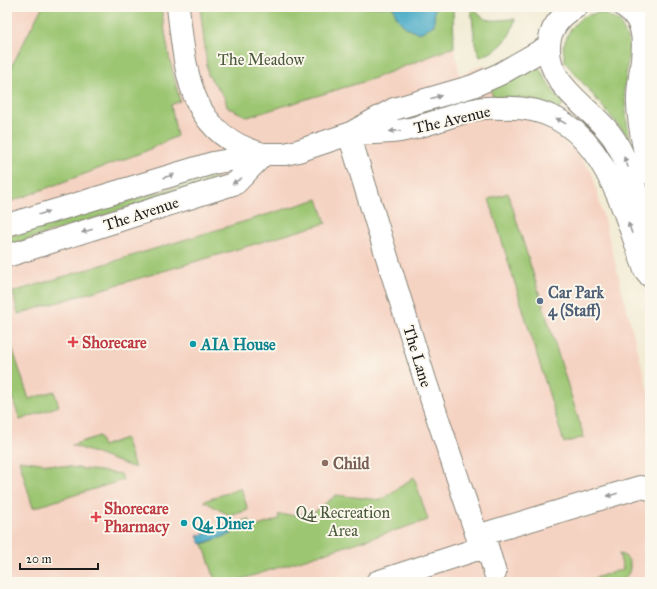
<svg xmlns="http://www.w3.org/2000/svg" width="657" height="589" font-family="'IM FELL Great Primer',serif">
<rect width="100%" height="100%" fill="#fbf7ec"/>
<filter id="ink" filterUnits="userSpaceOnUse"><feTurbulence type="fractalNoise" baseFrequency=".025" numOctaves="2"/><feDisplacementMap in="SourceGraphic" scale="8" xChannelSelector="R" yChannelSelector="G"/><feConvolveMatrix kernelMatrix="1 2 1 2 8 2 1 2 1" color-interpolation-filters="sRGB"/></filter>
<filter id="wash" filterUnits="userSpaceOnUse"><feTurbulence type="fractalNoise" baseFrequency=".012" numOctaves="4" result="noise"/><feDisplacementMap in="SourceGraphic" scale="16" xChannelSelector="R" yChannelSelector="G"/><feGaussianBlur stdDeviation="0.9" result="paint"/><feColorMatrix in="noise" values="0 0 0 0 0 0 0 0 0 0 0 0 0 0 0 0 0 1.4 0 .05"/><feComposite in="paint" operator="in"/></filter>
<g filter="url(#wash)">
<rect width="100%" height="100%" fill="#f2ecd5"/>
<path fill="#f5d3c2" d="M 7,7 L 200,7 L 208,75 L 225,98 L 248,117 L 372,79 L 454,47 L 460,76 L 484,64 L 498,113 L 526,118 L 552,132 L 576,152 L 592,173 L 650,398 L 650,582 L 7,582 Z"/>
<path fill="#9cc672" stroke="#5c7147" d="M 42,7 L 161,7 L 169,56 L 180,101 L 171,105 L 177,136 L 146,151 L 7,203 L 7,75 Z
M 200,7 L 453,7 L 454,47 L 372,79 L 248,117 L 227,107 L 225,98 L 208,75 Z
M 471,7 L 474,7 C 484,26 497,19 515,19 C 510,40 500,50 480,57 L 475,44 Z
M 600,12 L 620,22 L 630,45 L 624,90 L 627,123 L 630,139 L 565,62 L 563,46 L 571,28 L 582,17 Z
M 537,64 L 552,90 L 564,102 L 560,109 C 534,99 520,97 493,97 L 490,88 Z
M 212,176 L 217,179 L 7,246 L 7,237 Z
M 508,193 L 584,437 L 564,443 L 489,199 Z
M 318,199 L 326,223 L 18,314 L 13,292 Z
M 7,332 L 29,399 L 54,391 L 59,406 L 20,420 L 7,382 Z
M 99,436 L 103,446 L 125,438 L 135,468 L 72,445 Z
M 19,460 L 121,474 L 123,480 L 33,508 Z
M 414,477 L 428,520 L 233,582 L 216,582 L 203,544 L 231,534 L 228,525 L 240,532 L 249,529 L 241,521 L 249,519 L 252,528 L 279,519 L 278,515 L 312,514 L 336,495 L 381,500 Z
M 241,488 L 248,510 L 230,516 L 204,501 Z
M 619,554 C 624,555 629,558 630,564 C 632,588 598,582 583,582 L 623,569 Z"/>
<path fill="#47aac6" stroke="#326371" d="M 393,7 L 435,7 L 434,25 L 420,33 C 406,30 397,22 393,7 Z
M 228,525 L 232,534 L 201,544 L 197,536 Z"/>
</g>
<g filter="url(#ink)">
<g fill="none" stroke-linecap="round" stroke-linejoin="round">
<g stroke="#878478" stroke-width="24">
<path id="minor" d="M 178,7 C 186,73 188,134 263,154
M 576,7 C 562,15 550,27 549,45 C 546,89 597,109 616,142 C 634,173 641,209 650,244
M 625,7 C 657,27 636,73 638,104 C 639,128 644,150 650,173
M 349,134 L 425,380 L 477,536 L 487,546 L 495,573
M 354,134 C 369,133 385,133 399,131 C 426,127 452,114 478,109 C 486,107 494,108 502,108 C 597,103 619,198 645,270 L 650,276
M 7,225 L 213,163 L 264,154 L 285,154 L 298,151 L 349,134 L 394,109 L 473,86 L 500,74 L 549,46
M 7,256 L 236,183 L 264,154
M 477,536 L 640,487 L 650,489
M 377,582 L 487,546"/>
</g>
<use href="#minor" stroke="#fff" stroke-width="22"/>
</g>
<defs><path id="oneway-solid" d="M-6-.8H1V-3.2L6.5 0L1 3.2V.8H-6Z"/></defs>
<g fill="#999">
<use href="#oneway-solid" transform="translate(436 97) rotate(-16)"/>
<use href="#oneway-solid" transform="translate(561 121) rotate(-151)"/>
<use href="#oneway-solid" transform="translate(395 131) rotate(175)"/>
<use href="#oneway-solid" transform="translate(626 162) rotate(-112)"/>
<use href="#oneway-solid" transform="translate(169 176) rotate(-17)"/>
<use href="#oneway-solid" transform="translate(237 181) rotate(148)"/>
<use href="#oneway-solid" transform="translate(44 213) rotate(-17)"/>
<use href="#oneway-solid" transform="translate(630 228) rotate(-110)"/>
<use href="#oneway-solid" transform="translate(87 231) rotate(162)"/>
<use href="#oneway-solid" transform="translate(612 495) rotate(164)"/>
</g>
</g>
<circle fill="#5c6f8a" stroke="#fbf7ec" stroke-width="1.5" cx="540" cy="301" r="4"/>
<g fill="#e0444e" stroke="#fbf7ec" stroke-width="1.5">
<path d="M71 336h4v4h4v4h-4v4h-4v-4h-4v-4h4z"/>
<path d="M94 511h4v4h4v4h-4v4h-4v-4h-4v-4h4z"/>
</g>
<g fill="#0f9aa8" stroke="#fbf7ec" stroke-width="1.5">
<circle cx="193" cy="344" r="4"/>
<circle cx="184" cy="523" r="4"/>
</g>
<circle fill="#8d6e63" stroke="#fbf7ec" stroke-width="1.5" cx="325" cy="463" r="4"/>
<g text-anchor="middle" stroke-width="4" stroke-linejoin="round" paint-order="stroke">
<g font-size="16" fill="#49583a" stroke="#fbf7ec">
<text x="261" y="65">The Meadow</text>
<text x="343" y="518">Q4 Recreation<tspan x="343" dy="18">Area</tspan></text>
</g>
<g font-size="16" fill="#1c1c1c" stroke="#fbf7ec">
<text transform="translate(452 119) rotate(-13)" y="6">The Avenue</text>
<text transform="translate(141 213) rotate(-18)" y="6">The Avenue</text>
<text transform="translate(418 356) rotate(73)" y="6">The Lane</text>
</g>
<g font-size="16" font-weight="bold" fill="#4e5e75" stroke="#fbf7ec" text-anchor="start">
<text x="548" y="298">Car Park<tspan x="548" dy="18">4 (Staff)</tspan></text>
</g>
<g font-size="16" font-weight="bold" fill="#be3a42" stroke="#fbf7ec" text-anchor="start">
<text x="82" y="348">Shorecare</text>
<text x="104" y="514">Shorecare<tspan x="104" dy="18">Pharmacy</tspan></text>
</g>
<g font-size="16" font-weight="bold" fill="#0d838f" stroke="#fbf7ec" text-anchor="start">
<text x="201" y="350">AIA House</text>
<text x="192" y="529">Q4 Diner</text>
</g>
<g font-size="16" font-weight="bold" fill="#785e54" stroke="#fbf7ec" text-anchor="start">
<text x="333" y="469">Child</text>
</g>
</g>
<rect width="657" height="589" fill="none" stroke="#fbf7ec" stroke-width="24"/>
<path d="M20 563v6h78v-6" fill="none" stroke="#1c1c1c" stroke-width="2"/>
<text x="26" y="563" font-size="12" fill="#1c1c1c" stroke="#fbf7ec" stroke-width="3" paint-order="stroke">20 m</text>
</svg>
